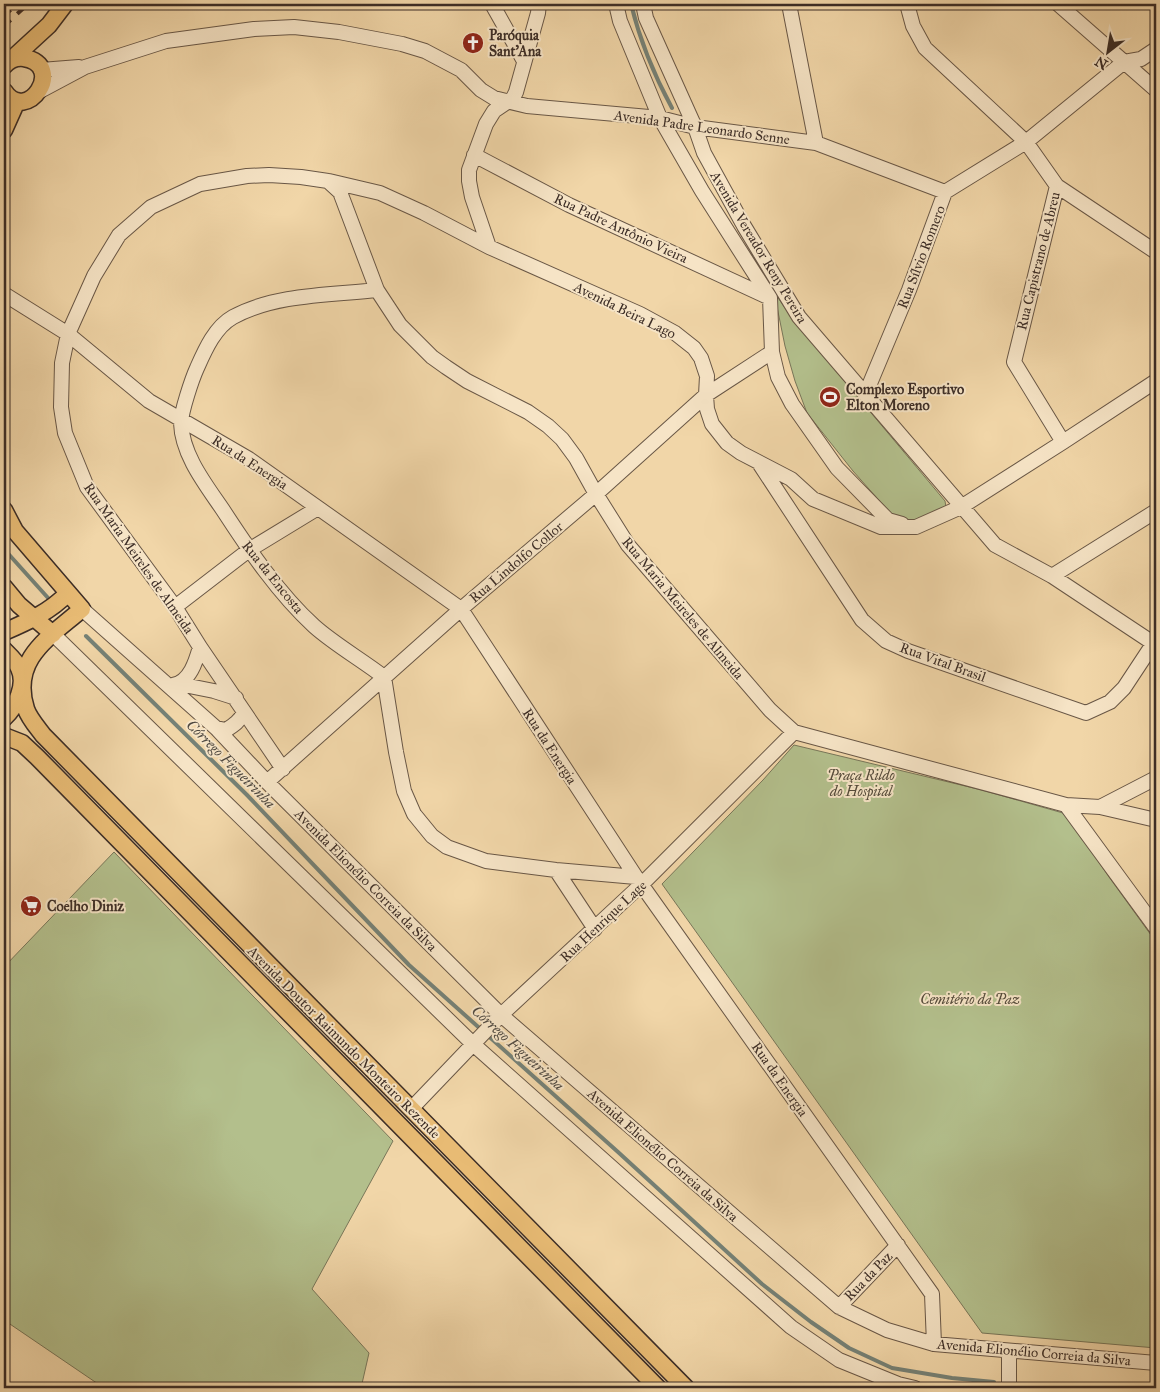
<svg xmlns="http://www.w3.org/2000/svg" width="1160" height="1392" font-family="'IM FELL Great Primer',serif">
<rect width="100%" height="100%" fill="#f1d6a8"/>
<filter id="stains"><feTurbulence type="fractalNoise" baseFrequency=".004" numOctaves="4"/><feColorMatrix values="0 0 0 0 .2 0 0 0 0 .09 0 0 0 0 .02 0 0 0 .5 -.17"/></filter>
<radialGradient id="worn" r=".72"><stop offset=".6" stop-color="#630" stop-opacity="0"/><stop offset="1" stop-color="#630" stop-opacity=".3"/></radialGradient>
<path fill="#b3bf8c" stroke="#787659" d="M 774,292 L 794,321 L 945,501 L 946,507 L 912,522 L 893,516 L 853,471 L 807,413 L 795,381 L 785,346 Z
M 794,745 L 982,790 L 1063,813 L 1078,831 L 1109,877 L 1156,942 L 1156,1348 L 982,1333 L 662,884 L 763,780 Z
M 114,852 L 393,1141 L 312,1289 L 369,1353 L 361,1388 L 104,1388 L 4,1320 L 4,967 Z"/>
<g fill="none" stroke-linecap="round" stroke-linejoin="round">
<path stroke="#758176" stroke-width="4" d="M 631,4 C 640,41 654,75 672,108
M 4,549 L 49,599
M 86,636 L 247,795 L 409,965 L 618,1152 L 762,1284 L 811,1322 L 849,1348 L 892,1368 L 952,1378 L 994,1382
M 1030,1385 L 1077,1388"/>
<g stroke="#695746" stroke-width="16">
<path id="minor" d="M 492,4 L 524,61
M 539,4 L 538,13 L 516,92 L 513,98 L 494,111 L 486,124 L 469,170 L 469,181 L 472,197 L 489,247 L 640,314 L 675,333 L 694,348 L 701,358 L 707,376 L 706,395 L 707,409 L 712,424 L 727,443 L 741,453 L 791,479 L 813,499 L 881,527 L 916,527 L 961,507 L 1063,442 L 1156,381
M 616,4 L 620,21 L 660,118 L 702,191 L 770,298 L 772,352 L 778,377 L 792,404 L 837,468 L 888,520 L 902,524
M 643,4 L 646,18 L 695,127 L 704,153 L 744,226 L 799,317 L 995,545 L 1052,576 L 1156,645
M 789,4 L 816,143
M 907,4 L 913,26 L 925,48 L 1026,142 L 1057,186 L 1156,252
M 1058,4 L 1156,90
M 41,70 L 79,67
M 40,91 L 85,67 L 166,41 L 254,29 L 294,27 L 339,32 L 402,44 L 425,51 L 461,70 L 481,90 L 494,98 L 527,106 L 660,118 L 695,127 L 816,143 L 945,192
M 474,155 L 569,205 L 770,298
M 329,181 L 380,193 L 424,213 L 489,247
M 1057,186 L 1014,362 L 1063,442
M 377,290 C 331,295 275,294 233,317 C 215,327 205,350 197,368 C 192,379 181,412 181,423 C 182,455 206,485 223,510 C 249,550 279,594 314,626 C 334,644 362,660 384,677 L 396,752 L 404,791 L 414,814 L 432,836 L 447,847 L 486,861 L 556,870 L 636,877
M 4,294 L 68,334 L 149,401 L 249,459 L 461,609 L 636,877 L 932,1294 L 934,1344
M 866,393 L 909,290 L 945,192 L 1026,142 L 1124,62 L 1141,59 L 1156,49
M 759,463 L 862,620 L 886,641 L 908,651 L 1086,713 L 1110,702 L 1124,688 L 1153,644
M 1052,576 L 1156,511
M 175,607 L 249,550 L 318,508
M 82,609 L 216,728 L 267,782 L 501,1015 L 839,1307 L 887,1330 L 934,1344 L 1156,1363
M 53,634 L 473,1044 L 791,1327 L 839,1360 L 898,1384 L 915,1388
M 179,684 L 214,691 L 236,698
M 173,685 C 190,682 196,661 200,647
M 216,728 L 226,730 C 234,725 240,721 244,712
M 283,769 L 200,647 L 175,607 L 87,487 L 65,433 L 61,407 L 62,363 L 68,334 L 94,276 L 119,235 L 151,207 L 200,184 L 247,176 L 269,175 L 301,177 L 328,181 L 340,192 L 377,290 L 400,325 L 432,357 L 446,367 L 467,381 L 528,412 L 548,426 L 562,439 L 576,458 L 596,494 L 628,545 L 770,710 L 794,732 L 1066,805 L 1100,807 L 1156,820
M 267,782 L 461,609 L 596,494 L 706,395 L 772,352
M 1066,805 L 1156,928
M 1100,807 L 1156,778
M 556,870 L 595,929
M 411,1109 L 501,1015 L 642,884 L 794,732
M 839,1307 L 898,1245
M 1009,1388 L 1009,1351"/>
</g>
<g stroke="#3c2d26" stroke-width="19">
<path id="major" d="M 12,59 L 49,25 L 65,4
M 4,66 C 9,60 16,57 24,58 C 67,65 27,126 4,91
M 4,130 L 17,101
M 4,510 L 15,531 L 82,609 C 50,637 10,659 26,709 C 29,718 37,727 43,735 L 686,1388
M 4,587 L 19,605 L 53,634
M 4,632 C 27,622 50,612 68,593
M 4,650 C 9,655 16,661 19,668 C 27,685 16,707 4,718
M 4,736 L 22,743 L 37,757 L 658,1388"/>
</g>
<use href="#minor" stroke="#f6e4c6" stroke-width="14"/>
<use href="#major" stroke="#e8bb74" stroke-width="16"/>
<path stroke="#3c2d26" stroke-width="4" stroke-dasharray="9 9" stroke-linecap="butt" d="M 4,16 L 17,4
M 4,26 L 28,4"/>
</g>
<defs>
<g id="church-disc" transform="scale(1.125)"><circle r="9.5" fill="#8f2418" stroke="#f6e4c6"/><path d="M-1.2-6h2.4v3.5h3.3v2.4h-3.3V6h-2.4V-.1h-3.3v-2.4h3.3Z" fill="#fff"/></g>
<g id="stadium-disc" transform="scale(1.125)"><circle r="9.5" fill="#8f2418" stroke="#f6e4c6"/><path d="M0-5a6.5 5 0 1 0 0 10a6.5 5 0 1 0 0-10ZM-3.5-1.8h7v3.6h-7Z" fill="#fff"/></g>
<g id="supermarket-disc" transform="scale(1.125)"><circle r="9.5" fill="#8f2418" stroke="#f6e4c6"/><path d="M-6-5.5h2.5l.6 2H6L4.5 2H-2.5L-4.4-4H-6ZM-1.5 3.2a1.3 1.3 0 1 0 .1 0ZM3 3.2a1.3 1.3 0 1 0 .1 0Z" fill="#fff"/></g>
</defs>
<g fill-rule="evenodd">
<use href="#church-disc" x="473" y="43"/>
<use href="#stadium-disc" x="830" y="397"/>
<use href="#supermarket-disc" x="31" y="906"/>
</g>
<g text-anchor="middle" stroke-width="4" stroke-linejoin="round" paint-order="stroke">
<g font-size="14" font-weight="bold" fill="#3c2d26" stroke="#f6e4c6" text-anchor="start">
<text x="489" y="40">Paróquia<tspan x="489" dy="16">Sant’Ana</tspan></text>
<text x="846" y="394">Complexo Esportivo<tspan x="846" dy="16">Elton Moreno</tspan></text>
<text x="47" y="911">Coelho Diniz</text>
</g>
<g font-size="14" fill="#3c2d26" stroke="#f6e4c6">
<text transform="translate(702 127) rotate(8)" y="5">Avenida Padre Leonardo Senne</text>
<text transform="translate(621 228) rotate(25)" y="5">Rua Padre Antônio Vieira</text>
<text transform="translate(759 247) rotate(59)" y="5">Avenida Vereador Reny Pereira</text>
<text transform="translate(921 257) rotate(-69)" y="5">Rua Sílvio Romero</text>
<text transform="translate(1038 261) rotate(-76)" y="5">Rua Capistrano de Abreu</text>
<text transform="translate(625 310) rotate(26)" y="5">Avenida Beira Lago</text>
<text transform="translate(250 462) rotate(33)" y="5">Rua da Energia</text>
<text transform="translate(139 558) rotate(55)" y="5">Rua Maria Meireles de Almeida</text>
<text transform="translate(516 562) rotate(-40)" y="5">Rua Lindolfo Collor</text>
<text transform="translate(273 577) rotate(51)" y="5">Rua da Encosta</text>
<text transform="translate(683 608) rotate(50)" y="5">Rua Maria Meireles de Almeida</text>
<text transform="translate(943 662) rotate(20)" y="5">Rua Vital Brasil</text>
<text transform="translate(550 746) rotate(57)" y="5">Rua da Energia</text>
<text transform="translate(366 880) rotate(45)" y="5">Avenida Elionélio Correia da Silva</text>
<text transform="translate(603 921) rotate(-43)" y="5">Rua Henrique Lage</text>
<text transform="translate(344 1042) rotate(45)" y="5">Avenida Doutor Raimundo Monteiro Rezende</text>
<text transform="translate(780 1079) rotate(55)" y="5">Rua da Energia</text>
<text transform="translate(663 1155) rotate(41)" y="5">Avenida Elionélio Correia da Silva</text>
<text transform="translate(868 1276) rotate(-46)" y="5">Rua da Paz</text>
<text transform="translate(1034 1352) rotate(5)" y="5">Avenida Elionélio Correia da Silva</text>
</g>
<g font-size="14" font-style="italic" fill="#544a3a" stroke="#f6e4c6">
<text x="861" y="780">Praça Rildo<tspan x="861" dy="16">do Hospital</tspan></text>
<text x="970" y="1004">Cemitério da Paz</text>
</g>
<g font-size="15" font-style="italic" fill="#4f4941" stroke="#f6e4c6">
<text transform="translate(231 764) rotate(45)" y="5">Córrego Figueirinha</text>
<text transform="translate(518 1048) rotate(42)" y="5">Córrego Figueirinha</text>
</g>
</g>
<rect width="1160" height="1392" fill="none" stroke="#f1d6a8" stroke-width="20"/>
<rect x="5" y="5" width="1150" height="1382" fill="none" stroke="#3c2d26" stroke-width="2.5"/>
<rect x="10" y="10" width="1140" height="1372" fill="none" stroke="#3c2d26"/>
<g transform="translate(1108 52) rotate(211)" stroke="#f6e4c6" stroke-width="4" paint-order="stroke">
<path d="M0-4L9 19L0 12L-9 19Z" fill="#3c2d26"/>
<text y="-8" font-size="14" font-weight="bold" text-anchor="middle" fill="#3c2d26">N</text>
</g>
<rect width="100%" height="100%" filter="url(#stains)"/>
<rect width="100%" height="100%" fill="url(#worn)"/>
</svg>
